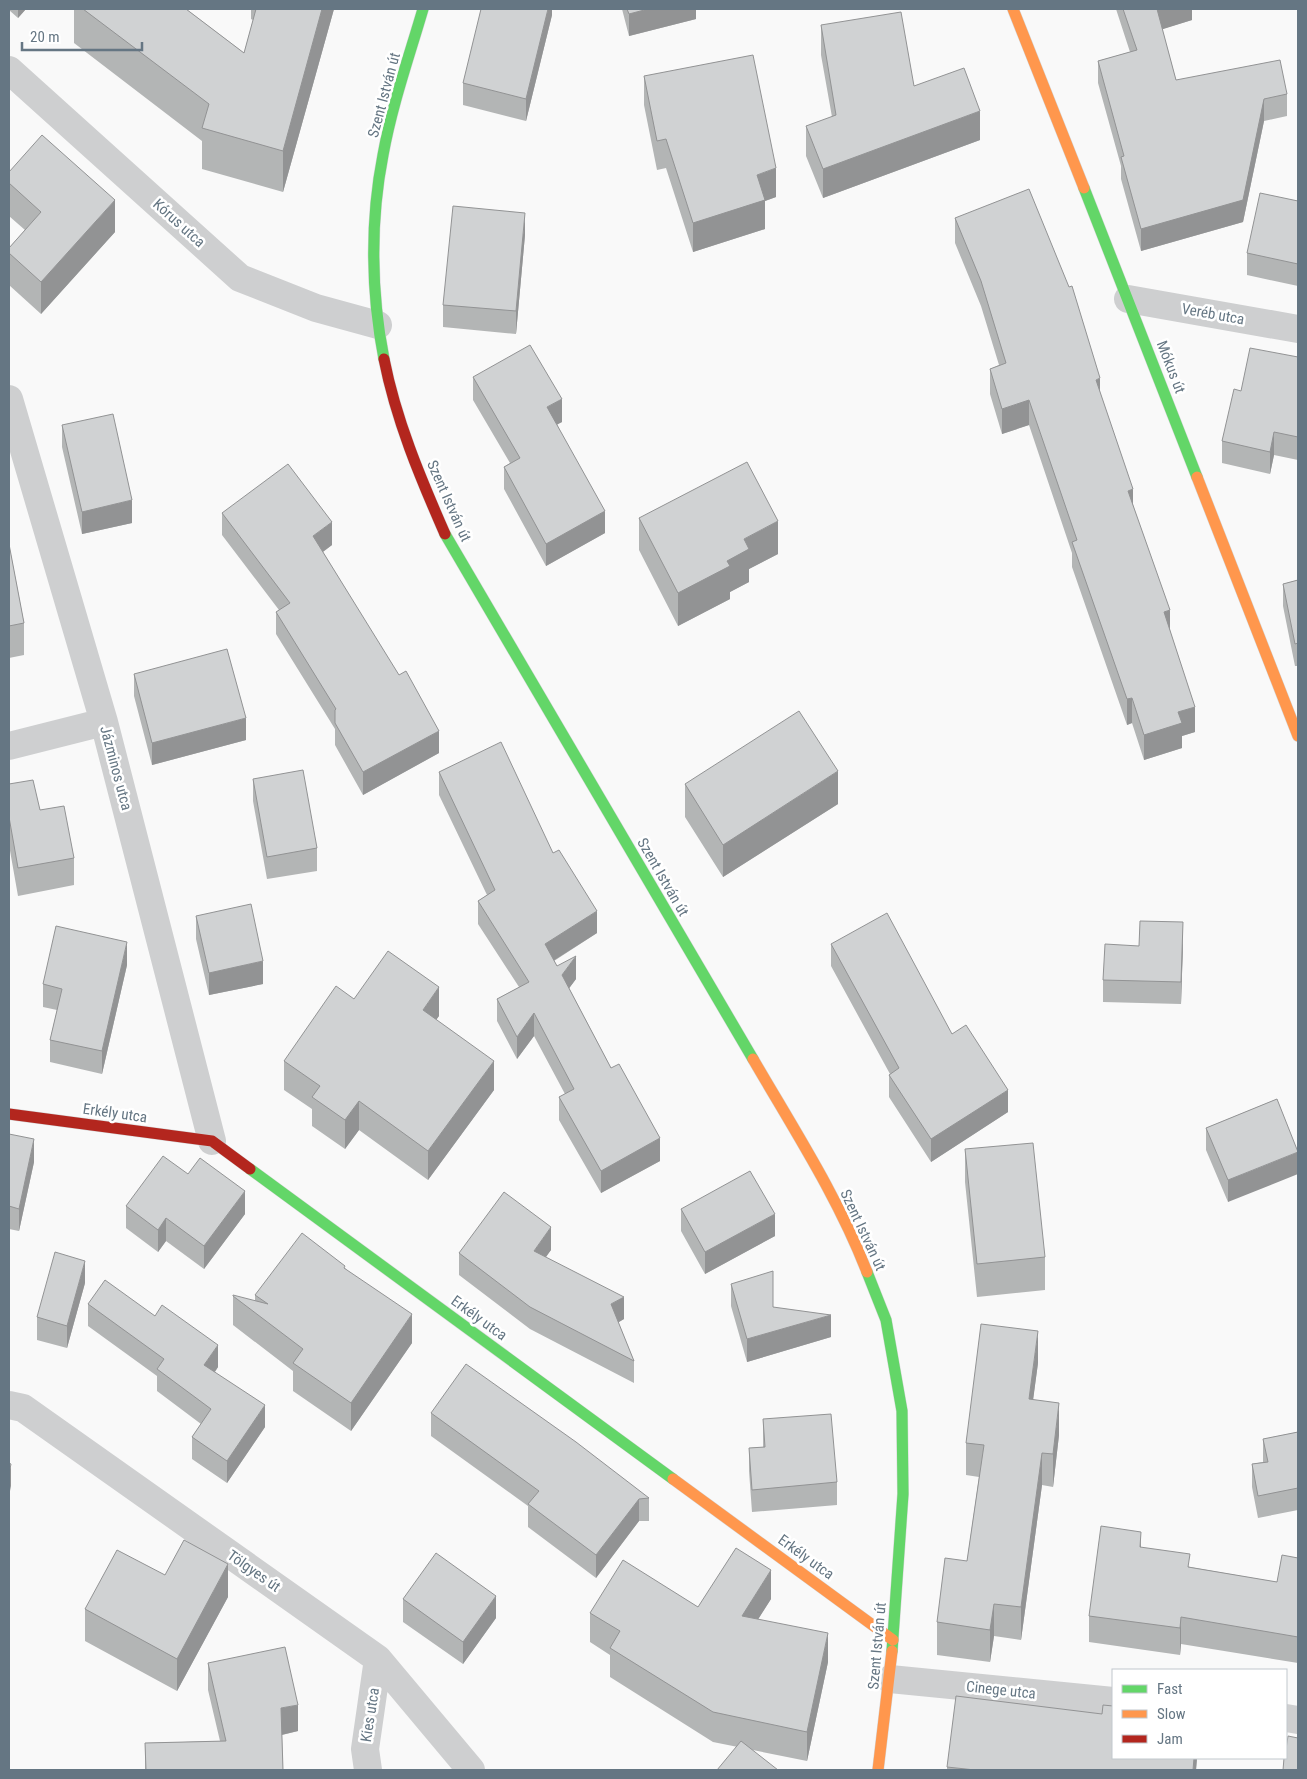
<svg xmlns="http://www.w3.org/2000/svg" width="1307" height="1779" font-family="'Roboto Condensed',sans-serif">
<rect width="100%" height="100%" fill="#f9f9f9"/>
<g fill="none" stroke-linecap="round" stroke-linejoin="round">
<g stroke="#d5d6d7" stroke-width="12">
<path id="fast" d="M 1084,188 L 1197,477
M 384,359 C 371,293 370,221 383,155 C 392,105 409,57 423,9
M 445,534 L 753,1059
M 250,1169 L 673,1479
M 867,1272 L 886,1320 L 902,1411 L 903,1494 L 892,1651"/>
</g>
<g stroke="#d5d6d7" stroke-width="12">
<path id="slow" d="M 1013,9 L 1084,188
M 1197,477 L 1298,736
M 753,1059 C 793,1128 838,1197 867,1272
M 673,1479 L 893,1640
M 878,1770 L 892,1651"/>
</g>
<g stroke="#d5d6d7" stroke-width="12">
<path id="jam" d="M 384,359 C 396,420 420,477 445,534
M 9,1114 L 212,1141 L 250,1169"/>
</g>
<path stroke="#cecfd0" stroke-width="28" d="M 9,70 L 240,278 L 316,308 L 378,325
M 1128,299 L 1298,329
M 9,399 L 104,722 L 212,1141
M 9,746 L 104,722
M 9,1405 L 23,1408 L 378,1659 L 471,1770
M 890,1679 L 1113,1701
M 1286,1718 L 1298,1720
M 368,1770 L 365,1749 L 378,1659"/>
<use href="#fast" stroke="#63d668" stroke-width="11"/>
<use href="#slow" stroke="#ff974d" stroke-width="11"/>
<use href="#jam" stroke="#b3261e" stroke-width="11"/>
</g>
<path fill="#b3b5b5" d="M 9,9 L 26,9 L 18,18 L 9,10 Z
M 74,9 L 186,9 L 244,53 L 253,20 L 251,19 L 251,9 L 334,9 L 283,192 L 202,169 L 202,141 L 74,43 Z
M 552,9 L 552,15 L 526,121 L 463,105 L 463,83 Z
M 622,9 L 696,9 L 696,19 L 629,36 Z
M 1116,9 L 1192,9 L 1192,20 L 1162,29 L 1176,80 L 1287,94 L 1287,116 L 1264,121 L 1243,222 L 1141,251 L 1121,179 L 1121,166 L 1098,83 L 1098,61 L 1130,52 Z
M 821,25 L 914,86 L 980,140 L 823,198 L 806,156 L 806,126 L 832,117 L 821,55 Z
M 644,76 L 776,197 L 765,201 L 765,229 L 693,252 L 666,168 L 657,170 L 644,105 Z
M 9,172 L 115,232 L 41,314 L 9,285 L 9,248 L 25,230 L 9,216 Z
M 1298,201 L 1298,286 L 1247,275 L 1247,253 Z
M 955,218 L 1100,393 L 1170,630 L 1195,732 L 1182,736 L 1182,748 L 1144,760 L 1132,723 L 1127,725 L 1072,567 L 1072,553 L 1029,425 L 1002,434 L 990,394 L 990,369 L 999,365 L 981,306 L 955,243 Z
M 525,235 L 516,334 L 443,327 L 443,305 Z
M 1298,357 L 1298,460 L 1274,455 L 1270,474 L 1222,463 L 1222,441 L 1241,391 Z
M 473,377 L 562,422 L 557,424 L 605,533 L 546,566 L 504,489 L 504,467 L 510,463 L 473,400 Z
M 62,425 L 132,523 L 82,534 L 62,447 Z
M 222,513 L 332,545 L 323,552 L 439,753 L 363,795 L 335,745 L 335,729 L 276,634 L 276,612 L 279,610 L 222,535 Z
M 639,518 L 778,554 L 749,569 L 749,582 L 730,592 L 730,599 L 678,626 L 639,550 Z
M 9,544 L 24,623 L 24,655 L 9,658 Z
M 1298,580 L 1298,666 L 1295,666 L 1283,606 L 1283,584 Z
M 134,674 L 246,740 L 152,765 L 134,696 Z
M 439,772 L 553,853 L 597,933 L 554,961 L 557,966 L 576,979 L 569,988 L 660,1161 L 601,1193 L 559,1120 L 559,1097 L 565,1094 L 534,1036 L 517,1059 L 497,1021 L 497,999 L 519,987 L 478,924 L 478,901 L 487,895 L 439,795 Z
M 253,779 L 317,848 L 317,871 L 267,879 L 253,801 Z
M 9,784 L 40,810 L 74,858 L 74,885 L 18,896 L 9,845 Z
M 685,784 L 838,804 L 723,877 L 685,817 Z
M 196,916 L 263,984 L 209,995 L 196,939 Z
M 831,944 L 952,1034 L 1008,1112 L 931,1162 L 889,1097 L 889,1075 L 890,1074 L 831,966 Z
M 1183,944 L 1181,1004 L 1103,1002 L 1103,980 Z
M 127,965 L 102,1074 L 50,1062 L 50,1040 L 57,1010 L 43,1007 L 43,984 Z
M 354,999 L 439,1016 L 436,1019 L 494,1090 L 428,1180 L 359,1130 L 345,1149 L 312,1126 L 312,1109 L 284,1090 L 284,1061 Z
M 1277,1099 L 1228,1202 L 1206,1150 L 1206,1128 Z
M 9,1134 L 34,1162 L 19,1231 L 9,1229 Z
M 965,1149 L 1045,1257 L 1045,1290 L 977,1297 L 965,1182 Z
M 188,1174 L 245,1214 L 204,1269 L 166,1241 L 158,1252 L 126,1228 L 126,1206 Z
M 681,1209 L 775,1236 L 705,1274 L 681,1231 Z
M 551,1250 L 545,1257 L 624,1319 L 618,1322 L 634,1361 L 634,1383 L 530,1329 L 459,1275 L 459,1253 Z
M 345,1268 L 412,1343 L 351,1431 L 293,1391 L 293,1371 L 233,1325 L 233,1296 L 255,1301 L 255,1295 Z
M 85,1283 L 67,1348 L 37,1340 L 37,1317 Z
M 731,1284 L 773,1307 L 831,1337 L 747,1362 L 731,1306 Z
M 88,1304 L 218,1367 L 215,1372 L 265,1427 L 227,1483 L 192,1459 L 192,1437 L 201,1424 L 157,1391 L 157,1376 L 88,1326 Z
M 1038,1363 L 1033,1399 L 1059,1435 L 1053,1487 L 1042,1485 L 1021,1640 L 994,1636 L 990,1662 L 937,1655 L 937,1622 L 967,1561 L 979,1477 L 966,1475 L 966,1443 Z
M 431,1413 L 649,1498 L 649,1521 L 639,1521 L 596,1578 L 528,1527 L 528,1506 L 431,1436 Z
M 763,1419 L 837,1482 L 837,1505 L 752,1512 L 749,1471 L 749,1448 L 763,1447 Z
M 1298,1432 L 1298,1510 L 1258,1518 L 1252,1487 L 1252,1464 L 1263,1462 L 1263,1439 Z
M 1141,1548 L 1190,1567 L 1277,1582 L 1298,1558 L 1298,1663 L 1181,1644 L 1180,1655 L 1089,1642 L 1089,1616 Z
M 165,1575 L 228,1597 L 177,1691 L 85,1641 L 85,1609 Z
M 403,1599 L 496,1618 L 463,1664 L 403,1622 Z
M 771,1599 L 758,1619 L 828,1662 L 807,1761 L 713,1742 L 610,1677 L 610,1655 L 590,1642 L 590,1613 L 698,1607 Z
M 208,1663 L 298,1731 L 282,1735 L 283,1770 L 145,1770 L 145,1743 L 220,1741 L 208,1690 Z
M 1113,1758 L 1197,1758 L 1196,1770 L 947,1770 L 947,1767 Z"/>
<path fill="#929394" d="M 18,9 L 26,9 L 18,18 Z
M 322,9 L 334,9 L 283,192 L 283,151 Z
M 548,9 L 552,9 L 552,15 L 526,121 L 526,99 Z
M 648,9 L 696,9 L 696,19 L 629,36 L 629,14 Z
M 1157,9 L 1192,9 L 1192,20 L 1157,31 Z
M 1264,99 L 1264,121 L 1243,222 L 1141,251 L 1141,229 Z
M 980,111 L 980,140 L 823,198 L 823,169 Z
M 776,168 L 776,197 L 765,201 L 765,229 L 693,252 L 693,223 L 757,175 Z
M 115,200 L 115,232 L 41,314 L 41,282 Z
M 525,213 L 525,235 L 516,334 L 516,311 Z
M 1100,378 L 1100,404 L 1096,380 Z
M 562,399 L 562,422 L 547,430 L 547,407 Z
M 1029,400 L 1029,425 L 1002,434 L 1002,409 Z
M 1274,432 L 1274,455 L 1270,474 L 1270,452 Z
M 1133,489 L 1133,515 L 1128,491 Z
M 132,500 L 132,523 L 82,534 L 82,512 Z
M 605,511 L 605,533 L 546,566 L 546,544 Z
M 778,521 L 778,554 L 749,569 L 749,582 L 730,592 L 730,599 L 678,626 L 678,593 L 727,561 L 744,539 Z
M 332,522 L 332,545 L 313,559 L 313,536 Z
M 1170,610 L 1170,635 L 1164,612 Z
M 1132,698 L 1132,723 L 1127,725 L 1127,699 Z
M 1195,707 L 1195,732 L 1182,736 L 1182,748 L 1144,760 L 1144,735 L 1178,712 Z
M 246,718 L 246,740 L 152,765 L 152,743 Z
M 439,731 L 439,753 L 363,795 L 363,772 Z
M 838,771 L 838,804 L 723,877 L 723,845 Z
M 597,911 L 597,933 L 545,966 L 545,944 Z
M 1183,922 L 1183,944 L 1181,1004 L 1181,982 Z
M 127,942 L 127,965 L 102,1074 L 102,1051 Z
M 576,956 L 576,979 L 562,998 L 562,975 Z
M 263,961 L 263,984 L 209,995 L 209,973 Z
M 439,987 L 439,1016 L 423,1039 L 423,1010 Z
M 534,1013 L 534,1036 L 517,1059 L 517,1037 Z
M 494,1061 L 494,1090 L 428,1180 L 428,1151 Z
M 1008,1090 L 1008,1112 L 931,1162 L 931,1139 Z
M 359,1101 L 359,1130 L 345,1149 L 345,1120 Z
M 660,1138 L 660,1161 L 601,1193 L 601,1171 Z
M 34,1139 L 34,1162 L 19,1231 L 19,1209 Z
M 1298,1152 L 1298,1174 L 1228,1202 L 1228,1180 Z
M 245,1191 L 245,1214 L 204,1269 L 204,1246 Z
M 775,1214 L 775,1236 L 705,1274 L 705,1252 Z
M 166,1218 L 166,1241 L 158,1252 L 158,1230 Z
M 551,1227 L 551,1250 L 534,1274 L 534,1251 Z
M 85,1261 L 85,1283 L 67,1348 L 67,1326 Z
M 624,1297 L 624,1319 L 611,1327 L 611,1304 Z
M 412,1314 L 412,1343 L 351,1431 L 351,1403 Z
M 831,1315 L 831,1337 L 747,1362 L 747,1339 Z
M 1038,1331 L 1038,1363 L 1029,1431 L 1029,1399 Z
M 218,1345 L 218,1367 L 204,1387 L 204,1365 Z
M 1059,1403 L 1059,1435 L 1053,1487 L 1053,1454 Z
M 265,1405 L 265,1427 L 227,1483 L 227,1461 Z
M 1042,1453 L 1042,1485 L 1021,1640 L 1021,1607 Z
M 11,1464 L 11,1486 L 9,1496 L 9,1474 Z
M 639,1499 L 639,1521 L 596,1578 L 596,1555 Z
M 1141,1532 L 1141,1559 L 1140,1547 Z
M 228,1564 L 228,1597 L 177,1691 L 177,1659 Z
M 771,1570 L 771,1599 L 742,1645 L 742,1616 Z
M 496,1596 L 496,1618 L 463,1664 L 463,1642 Z
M 994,1604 L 994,1636 L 990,1662 L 990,1630 Z
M 1181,1617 L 1181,1644 L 1180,1655 L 1180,1628 Z
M 828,1633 L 828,1662 L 807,1761 L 807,1732 Z
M 298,1705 L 298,1731 L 281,1735 L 281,1708 Z
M 1194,1758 L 1197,1758 L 1196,1770 L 1193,1770 Z"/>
<path fill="#d0d2d3" stroke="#929394" d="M 83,9 L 186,9 L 244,53 L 256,9 L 322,9 L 283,151 L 202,128 L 209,104 Z
M 481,9 L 548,9 L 526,99 L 463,83 Z
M 627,9 L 648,9 L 629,14 Z
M 1123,9 L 1157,9 L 1176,80 L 1280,60 L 1287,94 L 1264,99 L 1243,200 L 1141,229 L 1121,157 L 1124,156 L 1098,61 L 1137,50 Z
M 901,12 L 914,86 L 964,68 L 980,111 L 823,169 L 806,126 L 836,115 L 821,25 Z
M 753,55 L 776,168 L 757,175 L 765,200 L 693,223 L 666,139 L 657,141 L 644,76 Z
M 42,135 L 115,200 L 41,282 L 9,253 L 9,248 L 41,212 L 9,183 L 9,172 Z
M 1029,189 L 1069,287 L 1072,286 L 1100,378 L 1096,380 L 1133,489 L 1128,491 L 1170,610 L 1164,612 L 1195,707 L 1178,712 L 1182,723 L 1144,735 L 1132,698 L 1127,699 L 1072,542 L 1077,540 L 1029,400 L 1002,409 L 990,369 L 1006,363 L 981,281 L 955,218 Z
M 1260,193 L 1298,201 L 1298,264 L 1247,253 Z
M 453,206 L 525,213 L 516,311 L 443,305 Z
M 530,345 L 562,399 L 547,407 L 605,511 L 546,544 L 504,467 L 520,458 L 473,377 Z
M 1250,348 L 1298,357 L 1298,437 L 1274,432 L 1270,452 L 1222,441 L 1234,389 L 1241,391 Z
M 113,414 L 132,500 L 82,512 L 62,425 Z
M 747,462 L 778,521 L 744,539 L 749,549 L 727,561 L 730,566 L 678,593 L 639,518 Z
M 288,464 L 332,522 L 313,536 L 399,675 L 406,671 L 439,731 L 363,772 L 335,723 L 335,710 L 336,709 L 276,612 L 290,603 L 222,513 Z
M 9,544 L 24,623 L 9,626 Z
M 1298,580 L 1298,643 L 1295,644 L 1283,584 Z
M 227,649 L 246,718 L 152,743 L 134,674 Z
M 799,711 L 838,771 L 723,845 L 685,784 Z
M 501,742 L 553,853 L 559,850 L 597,911 L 545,944 L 557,966 L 576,956 L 562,975 L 611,1068 L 619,1064 L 660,1138 L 601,1171 L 559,1097 L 574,1089 L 534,1013 L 517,1037 L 497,999 L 529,982 L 478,901 L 495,890 L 439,772 Z
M 303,770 L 317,848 L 267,857 L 253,779 Z
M 33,780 L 40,810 L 64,806 L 74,858 L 18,868 L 9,817 L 9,784 Z
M 251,904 L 263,961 L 209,973 L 196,916 Z
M 887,913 L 952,1034 L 966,1025 L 1008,1090 L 931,1139 L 889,1075 L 899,1068 L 831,944 Z
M 1140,921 L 1183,922 L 1181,982 L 1103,980 L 1105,944 L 1139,946 Z
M 56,926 L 127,942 L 102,1051 L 50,1040 L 62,989 L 43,984 Z
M 388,951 L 439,987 L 423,1010 L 494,1061 L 428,1151 L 359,1101 L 345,1120 L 312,1097 L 320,1086 L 284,1061 L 336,986 L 354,999 Z
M 1277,1099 L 1298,1152 L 1228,1180 L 1206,1128 Z
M 9,1134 L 34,1139 L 19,1209 L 9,1206 Z
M 1033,1143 L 1045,1257 L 977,1264 L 965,1149 Z
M 163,1156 L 188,1174 L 200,1158 L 245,1191 L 204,1246 L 166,1218 L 158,1230 L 126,1206 Z
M 750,1171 L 775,1214 L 705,1252 L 681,1209 Z
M 504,1192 L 551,1227 L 534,1251 L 624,1297 L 611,1304 L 634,1361 L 530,1307 L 459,1253 Z
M 302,1233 L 345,1266 L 344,1268 L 412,1314 L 351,1403 L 293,1363 L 303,1349 L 233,1296 L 233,1295 L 268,1304 L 255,1295 Z
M 55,1252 L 85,1261 L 67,1326 L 37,1317 Z
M 773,1271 L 773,1307 L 831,1315 L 747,1339 L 731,1284 Z
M 105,1280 L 155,1316 L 162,1305 L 218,1345 L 204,1365 L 265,1405 L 227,1461 L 192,1437 L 211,1409 L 157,1369 L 164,1359 L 88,1304 Z
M 981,1324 L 1038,1331 L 1029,1399 L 1059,1403 L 1053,1454 L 1042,1453 L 1021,1607 L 994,1604 L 990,1630 L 937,1622 L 945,1558 L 967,1561 L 984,1445 L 966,1443 Z
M 466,1364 L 576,1442 L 649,1498 L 639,1499 L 596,1555 L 528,1504 L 539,1491 L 431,1413 Z
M 831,1414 L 837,1482 L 752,1490 L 749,1448 L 765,1447 L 763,1419 Z
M 1298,1432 L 1298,1488 L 1258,1496 L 1252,1464 L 1268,1462 L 1263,1439 Z
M 9,1463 L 11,1464 L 9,1474 Z
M 1101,1526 L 1141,1532 L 1140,1547 L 1190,1554 L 1188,1567 L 1277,1582 L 1282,1555 L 1298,1558 L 1298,1637 L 1181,1617 L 1180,1628 L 1089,1616 Z
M 184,1540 L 228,1564 L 177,1659 L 85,1609 L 117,1550 L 165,1575 Z
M 736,1548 L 771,1570 L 742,1616 L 828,1633 L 807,1732 L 713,1712 L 610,1648 L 620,1631 L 590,1613 L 623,1560 L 698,1607 Z
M 436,1553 L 496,1596 L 463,1642 L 403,1599 Z
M 285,1647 L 298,1705 L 281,1708 L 283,1770 L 146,1770 L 145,1743 L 226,1741 L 208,1663 Z
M 956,1696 L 1102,1714 L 1103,1705 L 1113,1706 L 1113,1758 L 1194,1758 L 1193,1770 L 975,1770 L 947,1767 Z
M 1288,1736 L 1298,1738 L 1298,1770 L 1283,1770 L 1284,1758 L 1286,1758 L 1286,1749 Z
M 741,1741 L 778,1770 L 717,1770 Z"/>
<g text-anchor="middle" stroke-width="5" stroke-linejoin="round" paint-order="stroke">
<g font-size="15" fill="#657683" stroke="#fff">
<text transform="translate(384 95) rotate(-75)" y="5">Szent István út</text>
<text transform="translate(179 223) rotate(42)" y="5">Kórus utca</text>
<text transform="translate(1213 314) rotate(10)" y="5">Veréb utca</text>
<text transform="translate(1171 367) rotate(69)" y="5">Mókus út</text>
<text transform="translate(449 501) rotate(66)" y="5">Szent István út</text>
<text transform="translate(116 768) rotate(75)" y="5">Jázminos utca</text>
<text transform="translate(663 877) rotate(60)" y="5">Szent István út</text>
<text transform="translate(115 1113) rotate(8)" y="5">Erkély utca</text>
<text transform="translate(863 1230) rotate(65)" y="5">Szent István út</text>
<text transform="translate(479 1318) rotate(36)" y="5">Erkély utca</text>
<text transform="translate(806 1557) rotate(36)" y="5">Erkély utca</text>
<text transform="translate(254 1571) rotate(35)" y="5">Tölgyes út</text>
<text transform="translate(877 1646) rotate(-85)" y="5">Szent István út</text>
<text transform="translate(1001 1690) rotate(6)" y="5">Cinege utca</text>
<text transform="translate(370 1715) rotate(-81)" y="5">Kies utca</text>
</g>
</g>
<rect width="1307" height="1779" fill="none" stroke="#657683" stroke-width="20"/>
<rect x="1112" y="1669" width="175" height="90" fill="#ffffff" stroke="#c1c8cd"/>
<rect x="1122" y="1685" width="25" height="8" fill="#63d668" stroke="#c1c8cd"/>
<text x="1157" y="1694" font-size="15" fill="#657683">Fast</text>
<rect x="1122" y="1710" width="25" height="8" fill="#ff974d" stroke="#c1c8cd"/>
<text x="1157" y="1719" font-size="15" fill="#657683">Slow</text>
<rect x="1122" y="1735" width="25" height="8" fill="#b3261e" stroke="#c1c8cd"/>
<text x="1157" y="1744" font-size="15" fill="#657683">Jam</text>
<path d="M22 42v8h120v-8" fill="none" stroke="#657683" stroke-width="2.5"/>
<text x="30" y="42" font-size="15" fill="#657683" stroke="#ffffff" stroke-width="4" paint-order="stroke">20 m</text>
</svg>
